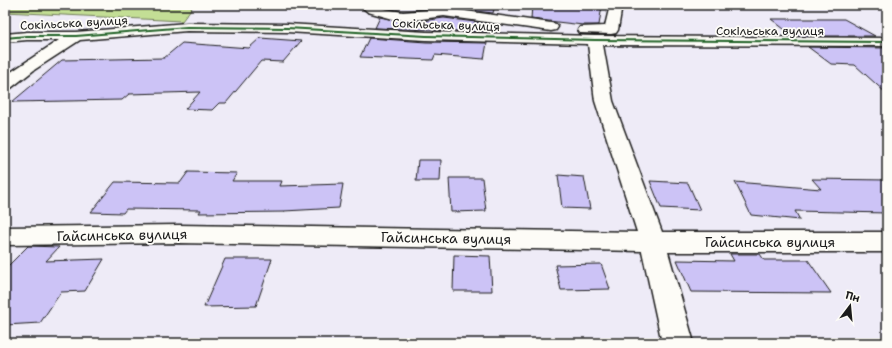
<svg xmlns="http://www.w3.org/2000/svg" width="892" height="348" font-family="'Shantell Sans',sans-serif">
<rect width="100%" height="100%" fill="#eeebf7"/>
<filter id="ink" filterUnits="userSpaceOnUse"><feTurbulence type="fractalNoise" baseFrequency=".025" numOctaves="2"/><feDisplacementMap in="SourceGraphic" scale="8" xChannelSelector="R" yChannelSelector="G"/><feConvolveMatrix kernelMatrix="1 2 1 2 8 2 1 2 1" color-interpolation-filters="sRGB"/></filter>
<g filter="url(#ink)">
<path fill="#c3de95" stroke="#707d58" d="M 5,5 L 194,5 L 182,21 L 5,12 Z"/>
<path fill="#ccc3f6" stroke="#1c1c1c" d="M 480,5 L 495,5 L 493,13 L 476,11 Z
M 532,5 L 602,5 L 599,25 L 583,25 L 531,19 Z
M 380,17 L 393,20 L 414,22 L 444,18 L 491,24 L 489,32 L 375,28 Z
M 771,19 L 844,19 L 875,36 L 793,36 Z
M 260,38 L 301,41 L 283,62 L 261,61 L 226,103 L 219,103 L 212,110 L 185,109 L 200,92 L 129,94 L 122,100 L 12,102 L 62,60 L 164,58 L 182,43 L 249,48 Z
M 369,38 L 426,42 L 487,43 L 484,59 L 435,55 L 433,60 L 360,57 Z
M 808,47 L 887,48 L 887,94 L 855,65 L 831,64 Z
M 418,160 L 441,160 L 440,181 L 416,181 Z
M 188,172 L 237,173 L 232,181 L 282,181 L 280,186 L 343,184 L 339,208 L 284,211 L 284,212 L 199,213 L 201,210 L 126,209 L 123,213 L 91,212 L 115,182 L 180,183 Z
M 558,175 L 584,177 L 590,209 L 562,208 Z
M 449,178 L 482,178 L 486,211 L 451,212 Z
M 812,179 L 887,180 L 887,213 L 795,211 L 800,220 L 751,215 L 735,182 L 821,189 Z
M 650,181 L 688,183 L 700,210 L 661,208 Z
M 28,246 L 59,247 L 46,261 L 104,259 L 85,291 L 61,292 L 40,323 L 5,325 L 5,269 Z
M 730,254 L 760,254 L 764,260 L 808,260 L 831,293 L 691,292 L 677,260 L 734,261 Z
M 454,255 L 490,256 L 492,291 L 453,291 Z
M 225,259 L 272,259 L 256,306 L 204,307 Z
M 601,264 L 610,289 L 561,290 L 555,265 Z"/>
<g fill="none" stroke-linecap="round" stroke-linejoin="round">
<g stroke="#1c1c1c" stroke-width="3">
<path id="minor" d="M 359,5 L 375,5 L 385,9 L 403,12 L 437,9 L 438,5 L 450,5 L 451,9 L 551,23 L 556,24 L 558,27 L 556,30 L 551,31 L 444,16 L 414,20 L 393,19 L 368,12 Z
M 610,5 L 622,5 L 618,30 L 616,33 L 611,34 L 580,33 L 578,30 L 580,27 L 605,26 Z
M 187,23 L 287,24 L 426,32 L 595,36 L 887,38 L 887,46 L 603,45 L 613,101 L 662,232 L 887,232 L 887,252 L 668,252 L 694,343 L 662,343 L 642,251 L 179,243 L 5,245 L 5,227 L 179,225 L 637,232 L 595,101 L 588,44 L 426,40 L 287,32 L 187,31 L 80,40 L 34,70 L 11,88 L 5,89 L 5,76 L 59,40 L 27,40 L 5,42 L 5,34 L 27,32 L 76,32 Z"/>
</g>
<use href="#minor" fill="#fdfcf7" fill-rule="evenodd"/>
<g stroke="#fdfcf7" stroke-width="2">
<path id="cycleway" d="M 187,26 L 287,27 L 426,35 L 595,39 L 887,41 L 887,43 L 595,41 L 426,37 L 287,29 L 187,28 L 76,37 L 27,37 L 5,39 L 5,37 L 27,35 L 76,35 Z"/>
</g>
<use href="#cycleway" fill="#1b5e20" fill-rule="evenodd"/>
</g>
</g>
<g text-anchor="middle" stroke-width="3.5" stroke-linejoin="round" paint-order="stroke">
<g font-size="12" fill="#1c1c1c" stroke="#fdfcf7">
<text transform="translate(74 23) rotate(-3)" y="4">Сокільська вулиця</text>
<text transform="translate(446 25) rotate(2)" y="4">Сокільська вулиця</text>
<text x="770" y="35">Сокільська вулиця</text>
</g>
<g font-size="14" fill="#1c1c1c" stroke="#fdfcf7">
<text transform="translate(122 235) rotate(-1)" y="5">Гайсинська вулиця</text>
<text transform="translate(446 238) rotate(1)" y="5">Гайсинська вулиця</text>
<text x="770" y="247">Гайсинська вулиця</text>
</g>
</g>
<rect width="892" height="348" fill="none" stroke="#fdfcf7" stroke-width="20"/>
<rect x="10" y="10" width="872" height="328" fill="none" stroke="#1c1c1c" stroke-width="1.5" filter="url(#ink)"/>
<g transform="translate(850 306) rotate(16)" stroke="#fdfcf7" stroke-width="3" paint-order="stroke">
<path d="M0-3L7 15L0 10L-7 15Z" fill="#1c1c1c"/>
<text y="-6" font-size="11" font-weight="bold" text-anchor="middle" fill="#1c1c1c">Пн</text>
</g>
</svg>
